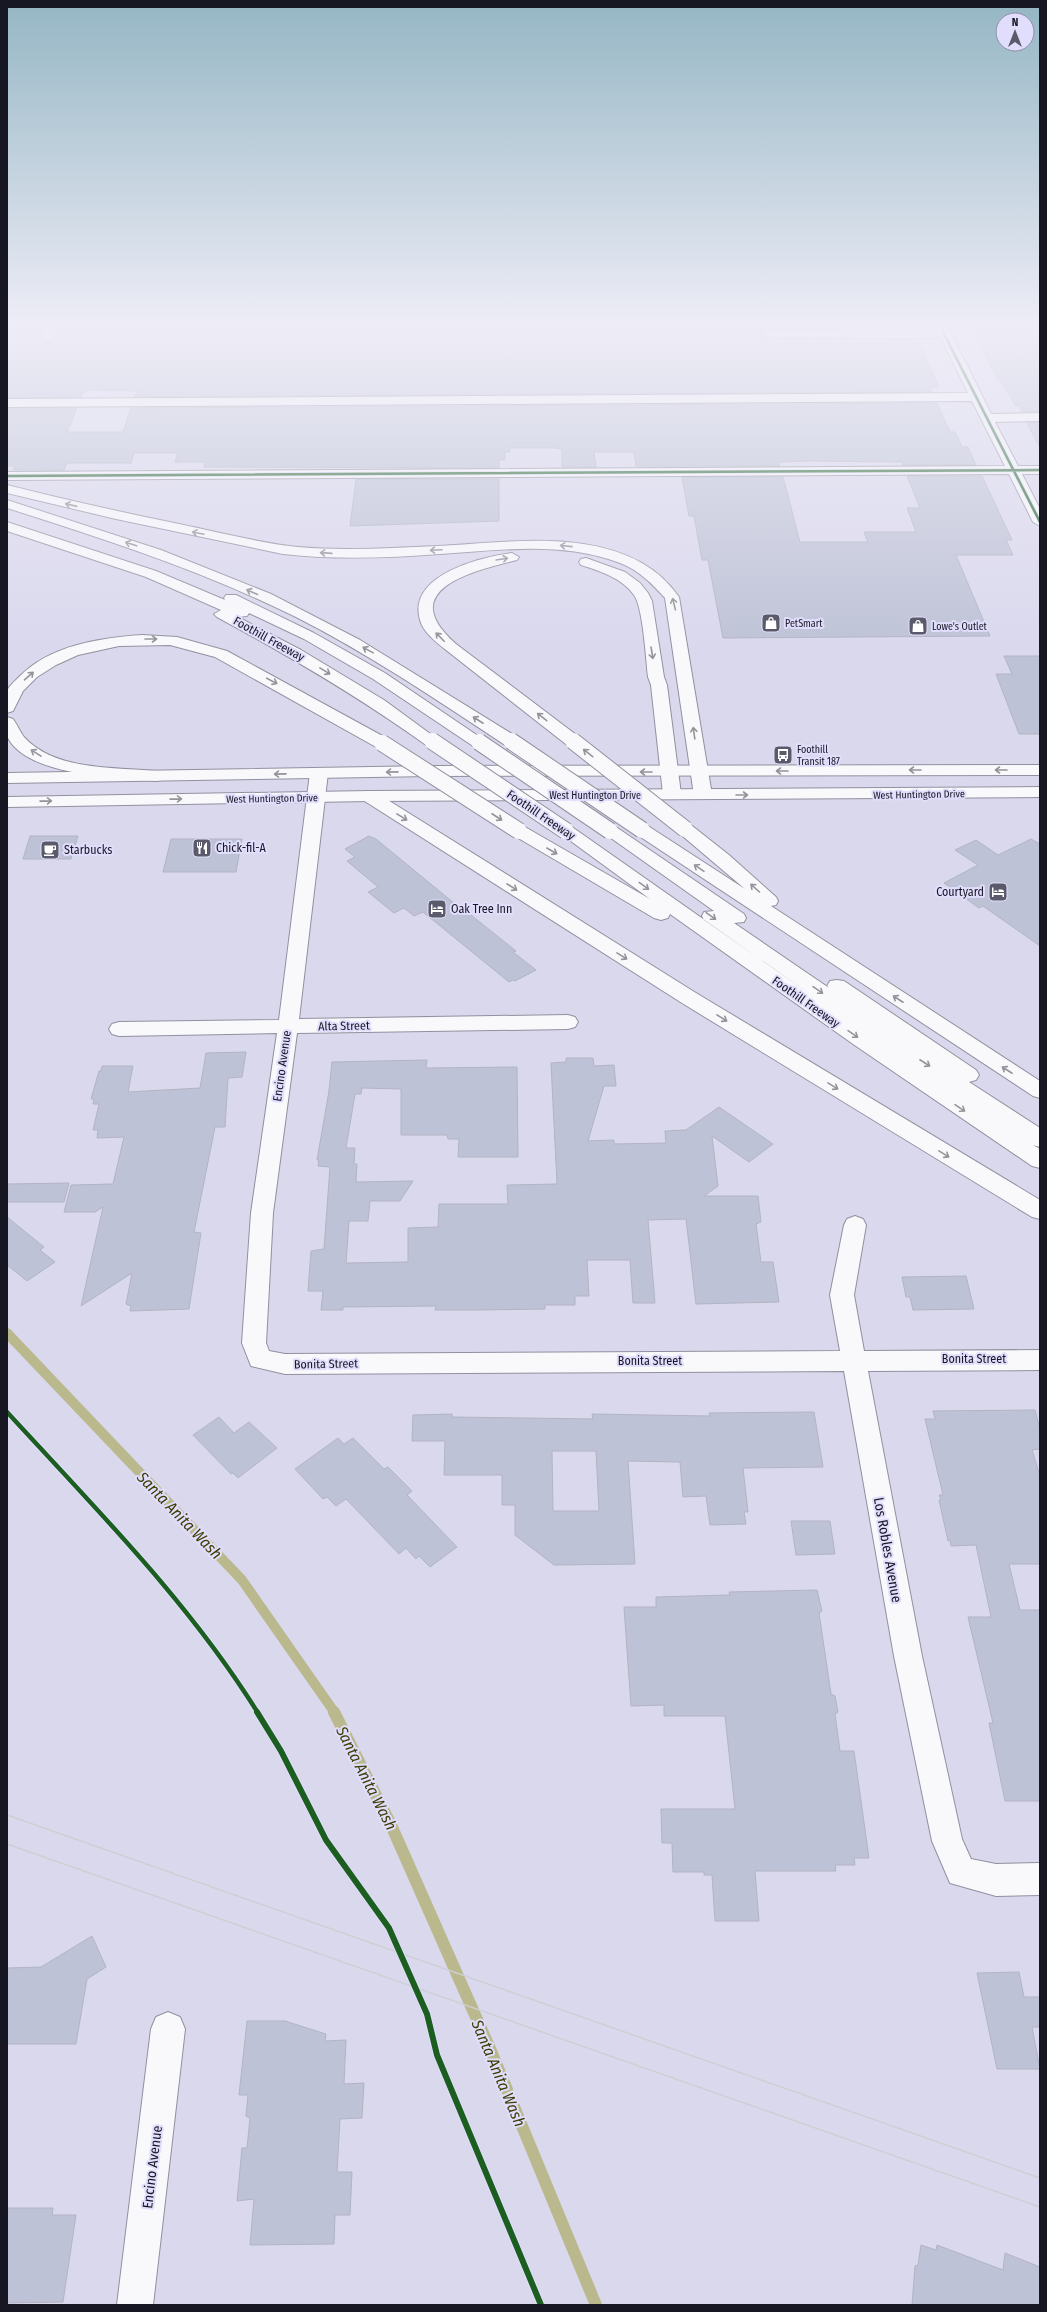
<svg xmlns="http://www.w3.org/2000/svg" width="1047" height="2312" font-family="'Fira Sans Condensed',sans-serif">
<rect width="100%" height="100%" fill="#dad8ed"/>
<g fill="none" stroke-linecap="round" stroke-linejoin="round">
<path stroke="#bab98e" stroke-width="10" d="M 7,1333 L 242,1580 L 335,1713"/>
<path stroke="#bab98e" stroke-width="12" d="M 334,1712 L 391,1825 L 491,2051 L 596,2305"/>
</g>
<path fill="#bec2d6" stroke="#b2b4c3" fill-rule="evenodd" d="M 7,328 L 45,328 L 41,337 L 48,341 L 53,340 L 60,328 L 82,328 L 80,332 L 475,329 L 906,328 L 768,330 L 761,335 L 768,338 L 918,340 L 939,387 L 930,387 L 932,392 L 135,397 L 137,391 L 89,390 L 84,391 L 81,397 L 7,398 Z
M 971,328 L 1033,328 L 1040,340 L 1040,412 L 1022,412 L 1019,406 L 1016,406 L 1000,380 L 998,380 Z
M 937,403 L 950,432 L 955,432 L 962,447 L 968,447 L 976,465 L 903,465 L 902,462 L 809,461 L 778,462 L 780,466 L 636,466 L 634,452 L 594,452 L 596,467 L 562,467 L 562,449 L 555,448 L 510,448 L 510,452 L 505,452 L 505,460 L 499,460 L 499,468 L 204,467 L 205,462 L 175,462 L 178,453 L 134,453 L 131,463 L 67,463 L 64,470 L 13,470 L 15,466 L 7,466 L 7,408 L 77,408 L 67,432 L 123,432 L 131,408 Z
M 1040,422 L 1040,448 L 1027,423 Z
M 907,476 L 982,476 L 1012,540 L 1006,540 L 1013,555 L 956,555 L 990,636 L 723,638 L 708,560 L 702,560 L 694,516 L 689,516 L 682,477 L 783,477 L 800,542 L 868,542 L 864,532 L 916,532 L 907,508 L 920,508 Z
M 356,479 L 499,479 L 499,521 L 350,526 Z
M 1004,656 L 1040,656 L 1040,734 L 1019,734 L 996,674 L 1012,674 Z
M 30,836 L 78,836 L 71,859 L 23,859 Z
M 369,836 L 376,839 L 460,908 L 461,907 L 516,951 L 513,952 L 536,970 L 515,981 L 513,980 L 509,982 L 423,912 L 414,916 L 404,908 L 394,913 L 368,892 L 378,887 L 347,861 L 355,857 L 345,849 Z
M 171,839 L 242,839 L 236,872 L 163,872 Z
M 1031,839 L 1040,844 L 1040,946 L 983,906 L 979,908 L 944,883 L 978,865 L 955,850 L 976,840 L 998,855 Z
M 246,1052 L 242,1077 L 228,1078 L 225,1127 L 215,1127 L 194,1232 L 201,1233 L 189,1309 L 130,1311 L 131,1306 L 126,1304 L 132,1273 L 81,1306 L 103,1207 L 95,1212 L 64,1212 L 71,1185 L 113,1184 L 124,1137 L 97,1138 L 98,1130 L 93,1130 L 99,1104 L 93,1104 L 94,1099 L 91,1099 L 99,1071 L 101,1071 L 102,1066 L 133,1066 L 128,1092 L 200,1088 L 206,1053 Z
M 566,1058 L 593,1058 L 594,1066 L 614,1065 L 616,1086 L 604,1086 L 588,1141 L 614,1140 L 614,1144 L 666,1143 L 665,1131 L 686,1130 L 719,1107 L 773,1144 L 749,1162 L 712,1136 L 718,1186 L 704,1196 L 758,1196 L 761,1222 L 756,1224 L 761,1262 L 773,1262 L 779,1302 L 696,1304 L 686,1219 L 648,1220 L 655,1303 L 633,1303 L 630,1260 L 587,1260 L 589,1296 L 575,1296 L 575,1305 L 545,1305 L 545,1309 L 477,1310 L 435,1310 L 436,1306 L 343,1307 L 343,1310 L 321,1310 L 323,1291 L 308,1291 L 311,1251 L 324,1249 L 330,1167 L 318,1166 L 319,1160 L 317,1160 L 329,1091 L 332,1062 L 427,1060 L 426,1068 L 517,1067 L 518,1157 L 458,1157 L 459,1139 L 448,1139 L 447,1135 L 401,1135 L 401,1089 L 362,1088 L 361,1094 L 355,1094 L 346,1148 L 355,1148 L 354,1164 L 357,1164 L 356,1182 L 413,1181 L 400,1201 L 370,1201 L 368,1221 L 349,1221 L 346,1263 L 408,1262 L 408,1228 L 438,1227 L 439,1204 L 508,1204 L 507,1185 L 557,1184 L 551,1063 L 566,1062 Z
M 69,1183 L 64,1202 L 7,1202 L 7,1184 Z
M 7,1217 L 44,1247 L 40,1250 L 55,1262 L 27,1281 L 7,1265 Z
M 966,1276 L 974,1309 L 913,1310 L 910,1297 L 906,1297 L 902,1277 Z
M 1035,1410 L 1040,1429 L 1040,1449 L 1032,1450 L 1040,1476 L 1040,1564 L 1009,1564 L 1020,1610 L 1040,1610 L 1040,1801 L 1005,1801 L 989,1723 L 993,1723 L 968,1617 L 991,1617 L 976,1545 L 951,1546 L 950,1540 L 948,1541 L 939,1500 L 941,1500 L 939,1495 L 943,1495 L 925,1419 L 935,1419 L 933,1411 Z
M 814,1412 L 823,1467 L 743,1468 L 748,1512 L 744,1512 L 746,1524 L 710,1525 L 706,1496 L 683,1497 L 680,1462 L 628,1461 L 635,1564 L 554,1565 L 515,1535 L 515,1505 L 502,1505 L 502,1475 L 444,1475 L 445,1441 L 412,1441 L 413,1415 L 452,1414 L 452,1417 L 593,1419 L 592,1414 L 710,1416 L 709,1413 ZM 552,1451 L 596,1451 L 599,1511 L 553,1511 Z
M 219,1417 L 234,1433 L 249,1422 L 277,1448 L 238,1478 L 233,1473 L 231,1474 L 193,1435 Z
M 338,1438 L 344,1444 L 353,1438 L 384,1469 L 388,1467 L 412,1491 L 407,1495 L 457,1547 L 430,1567 L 419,1556 L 416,1559 L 406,1548 L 399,1554 L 346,1499 L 336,1506 L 327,1497 L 323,1499 L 295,1469 Z
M 791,1521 L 830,1521 L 835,1554 L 796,1555 Z
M 817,1590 L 822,1611 L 819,1613 L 831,1694 L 835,1696 L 838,1712 L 835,1714 L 840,1751 L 854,1751 L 869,1858 L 854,1858 L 855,1865 L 835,1865 L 836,1871 L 755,1871 L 759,1921 L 715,1921 L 712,1875 L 704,1875 L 704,1872 L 673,1872 L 672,1843 L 662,1843 L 661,1809 L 735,1809 L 725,1716 L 664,1716 L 664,1705 L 631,1706 L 624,1607 L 656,1607 L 656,1597 L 730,1595 L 729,1592 Z
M 92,1936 L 106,1967 L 87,1979 L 76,2044 L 7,2044 L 7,1968 L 41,1967 Z
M 1019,1972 L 1024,1997 L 1040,1997 L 1040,2027 L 1032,2027 L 1040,2069 L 997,2069 L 977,1973 Z
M 247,2021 L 285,2021 L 326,2034 L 325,2041 L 346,2040 L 344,2084 L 364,2083 L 362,2118 L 340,2119 L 337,2172 L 352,2172 L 350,2215 L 335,2215 L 334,2244 L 250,2245 L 254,2199 L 237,2201 L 242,2148 L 247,2148 L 250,2118 L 246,2116 L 248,2095 L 239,2095 Z
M 7,2208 L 53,2208 L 52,2215 L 76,2215 L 63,2302 L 7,2303 Z
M 921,2245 L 936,2250 L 937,2245 L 1003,2270 L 1005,2253 L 1040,2267 L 1040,2305 L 912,2305 L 915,2266 L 918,2265 Z"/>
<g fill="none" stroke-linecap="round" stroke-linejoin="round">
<g stroke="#91909f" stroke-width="2">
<path id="street" d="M 47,328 L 59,328 L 52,339 L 48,340 L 42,337 Z
M 935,328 L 947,328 L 952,335 L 991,414 L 1040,413 L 1040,421 L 995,422 L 1018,466 L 1040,466 L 1040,474 L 1022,474 L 1040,509 L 1040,526 L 1033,522 L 1009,474 L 7,480 L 7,472 L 1005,466 L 972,401 L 7,407 L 7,399 L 968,393 L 941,338 L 768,337 L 762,334 L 768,331 L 937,331 Z
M 319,768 L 325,769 L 328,773 L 299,1019 L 568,1015 L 575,1017 L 578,1022 L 575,1027 L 568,1029 L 297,1033 L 273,1213 L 266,1343 L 269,1351 L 285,1354 L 840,1351 L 830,1295 L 844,1225 L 847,1219 L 855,1216 L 863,1219 L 866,1225 L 854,1295 L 864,1351 L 1040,1350 L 1040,1370 L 868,1371 L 922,1656 L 962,1839 L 971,1859 L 996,1864 L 1040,1863 L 1040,1895 L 996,1896 L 950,1883 L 932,1841 L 894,1656 L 844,1371 L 285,1374 L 251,1366 L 242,1343 L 251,1213 L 277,1033 L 119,1036 L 112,1034 L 109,1029 L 112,1024 L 119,1022 L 279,1020 L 310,773 L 313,769 Z
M 168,2012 L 180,2017 L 185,2029 L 153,2305 L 117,2305 L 151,2029 L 156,2017 Z"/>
</g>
<g stroke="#91909f" stroke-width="2">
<path id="primary" d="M 1040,765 L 1040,775 L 431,776 L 7,783 L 7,773 L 431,766 Z
M 1040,787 L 1040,797 L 369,801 L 7,807 L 7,797 L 369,791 Z"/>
</g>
<g stroke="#91909f" stroke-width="2">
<path id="highway" d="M 7,485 C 66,500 125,513 184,525 C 222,533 260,543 298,547 C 344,551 391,548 438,546 C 515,542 628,523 679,597 L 712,795 L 709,799 L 697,799 L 694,795 L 665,598 C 652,584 639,570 620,563 C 563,541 500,550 440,554 C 388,558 336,560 283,554 L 116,519 L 7,493 Z
M 7,500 L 161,550 L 271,594 L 360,640 L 517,737 L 519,741 L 517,745 L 505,745 C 437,700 369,654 296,617 C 203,571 105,539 7,508 Z
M 7,522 L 156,571 L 225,600 L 224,598 L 226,595 L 236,595 L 314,633 L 385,673 L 487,742 L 485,746 L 473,746 L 373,679 L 304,639 L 249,613 L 247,616 L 238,617 L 301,650 L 384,700 L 440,741 L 438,745 L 426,745 C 359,697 289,656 217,617 L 214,614 L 221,610 L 146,577 L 7,531 Z
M 512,553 L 519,557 L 517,560 C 474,571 393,589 456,644 L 579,737 L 581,741 L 579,745 L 567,745 L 446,650 C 436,642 423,632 420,620 C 407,575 481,557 512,553 Z
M 586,558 L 625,572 L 640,583 L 648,593 L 652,601 L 664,677 L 667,685 L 681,794 L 678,798 L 666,798 L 663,794 L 651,685 L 648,677 C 646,660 643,607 634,595 C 622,578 600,571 581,565 L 579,562 L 581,559 Z
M 142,635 L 177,637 L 227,651 L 388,739 L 390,743 L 388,747 L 376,747 L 215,657 L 170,645 L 119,646 L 78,655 L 56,665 L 37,677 L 23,691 L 13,711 L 7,713 C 7,706 5,697 7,691 C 9,686 15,681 19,677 C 50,645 100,638 142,635 Z
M 7,717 L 13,719 C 17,724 20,732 24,737 C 55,771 114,767 156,771 L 162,772 L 165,776 L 162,780 L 156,781 C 118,778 28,776 8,738 C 5,733 7,723 7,717 Z
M 369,791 L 375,792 L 696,993 L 1040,1200 L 1040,1219 L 1032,1217 L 682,1003 L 363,800 L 360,796 L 363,792 Z
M 685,824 L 691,825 L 729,855 L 776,897 L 778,901 L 776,905 L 771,906 L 1040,1081 L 1040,1098 L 1033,1096 L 636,834 L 633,830 L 636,826 L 648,826 L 745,889 L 679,833 L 676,829 L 679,825 Z
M 519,826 L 525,827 L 650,899 L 557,831 L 560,827 L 572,827 L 823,1003 L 704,920 L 702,916 L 704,912 L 714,911 L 601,831 L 604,827 L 616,827 L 744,914 L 746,918 L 744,922 L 734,923 L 829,988 L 827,986 L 830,981 L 837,980 L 844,981 L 976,1070 L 979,1075 L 976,1080 L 969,1082 L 1040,1128 L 1040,1147 L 1033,1145 L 1040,1149 L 1040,1168 L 1032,1166 L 853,1044 L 670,914 L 668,918 L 661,920 L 654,918 L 513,835 L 510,831 L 513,827 Z"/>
</g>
<use href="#street" fill="#f9f9fc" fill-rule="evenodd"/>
<use href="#primary" fill="#f9f9fc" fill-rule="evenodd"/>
<use href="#highway" fill="#f9f9fc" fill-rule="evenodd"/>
<path stroke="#ceced4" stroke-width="1.5" d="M 7,1815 L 1040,2178
M 7,1844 L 1040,2207"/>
<g stroke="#91909f" stroke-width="18" stroke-linecap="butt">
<path id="highway-bridge" d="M 432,741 L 566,831
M 511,741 L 642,830
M 573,741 L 685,829
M 479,742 L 610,831
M 382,743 L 519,831"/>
</g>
<use href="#highway-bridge" stroke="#f9f9fc" stroke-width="16"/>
<g stroke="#e0defc" stroke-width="4">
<path id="cycleway-far2" d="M 941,328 L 1040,522
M 7,476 L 1040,470"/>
</g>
<g stroke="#e0defc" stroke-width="7">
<path id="cycleway-far1" d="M 7,1412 C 95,1508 189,1602 258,1713"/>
</g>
<g stroke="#e0defc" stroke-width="8">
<path id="cycleway" d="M 257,1712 L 281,1751 L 326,1840 L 389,1928 L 427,2014 L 437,2055 L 541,2305"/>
</g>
<use href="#cycleway-far2" stroke="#1b5e20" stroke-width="2.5"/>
<use href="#cycleway-far1" stroke="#1b5e20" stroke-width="4.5"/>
<use href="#cycleway" stroke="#1b5e20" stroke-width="6"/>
</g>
<defs><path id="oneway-shaft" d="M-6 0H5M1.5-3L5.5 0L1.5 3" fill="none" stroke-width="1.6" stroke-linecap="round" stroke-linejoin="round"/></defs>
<g stroke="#93939a">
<use href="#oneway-shaft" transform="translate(71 505) rotate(-167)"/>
<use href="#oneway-shaft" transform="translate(198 533) rotate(-168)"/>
<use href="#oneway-shaft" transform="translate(131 544) rotate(-162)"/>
<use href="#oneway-shaft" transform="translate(566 546) rotate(-174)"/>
<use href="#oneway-shaft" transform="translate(436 550) rotate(177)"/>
<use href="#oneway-shaft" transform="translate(326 553) rotate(-176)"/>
<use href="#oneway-shaft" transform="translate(502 559) rotate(-9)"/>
<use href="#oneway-shaft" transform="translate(252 592) rotate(-156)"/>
<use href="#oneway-shaft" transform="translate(674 604) rotate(-104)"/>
<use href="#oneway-shaft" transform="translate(440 637) rotate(-134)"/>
<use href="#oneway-shaft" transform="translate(151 639)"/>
<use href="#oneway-shaft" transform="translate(368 650) rotate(-151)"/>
<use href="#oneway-shaft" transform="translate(652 653) rotate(81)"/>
<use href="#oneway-shaft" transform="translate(325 671) rotate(31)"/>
<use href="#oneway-shaft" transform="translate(29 676) rotate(-41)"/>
<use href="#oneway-shaft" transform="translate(272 681) rotate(28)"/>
<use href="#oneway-shaft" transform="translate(542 717) rotate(-142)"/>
<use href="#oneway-shaft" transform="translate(478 720) rotate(-147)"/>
<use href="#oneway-shaft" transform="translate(694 733) rotate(-98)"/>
<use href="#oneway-shaft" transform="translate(36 753) rotate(-148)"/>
<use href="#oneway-shaft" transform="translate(588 753) rotate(-142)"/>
<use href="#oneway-shaft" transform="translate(915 770) rotate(180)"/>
<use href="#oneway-shaft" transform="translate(1001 770) rotate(180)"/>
<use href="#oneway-shaft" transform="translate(782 771) rotate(180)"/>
<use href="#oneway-shaft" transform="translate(392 772) rotate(179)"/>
<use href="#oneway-shaft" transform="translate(646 772) rotate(-180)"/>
<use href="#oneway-shaft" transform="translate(280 774) rotate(179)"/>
<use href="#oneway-shaft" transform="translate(742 795)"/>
<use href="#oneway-shaft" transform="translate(176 799) rotate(-1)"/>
<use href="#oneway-shaft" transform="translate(46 801) rotate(-1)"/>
<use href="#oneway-shaft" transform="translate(402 817) rotate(32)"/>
<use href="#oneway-shaft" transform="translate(497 817) rotate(33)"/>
<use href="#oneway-shaft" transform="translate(552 851) rotate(30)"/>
<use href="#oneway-shaft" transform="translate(699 868) rotate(-146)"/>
<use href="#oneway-shaft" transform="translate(644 886) rotate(36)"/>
<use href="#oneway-shaft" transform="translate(512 887) rotate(32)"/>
<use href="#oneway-shaft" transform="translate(755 888) rotate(-138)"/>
<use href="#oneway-shaft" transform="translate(711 916) rotate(35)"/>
<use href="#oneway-shaft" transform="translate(622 956) rotate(32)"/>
<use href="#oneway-shaft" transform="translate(818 990) rotate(35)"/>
<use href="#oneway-shaft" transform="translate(898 999) rotate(-147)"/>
<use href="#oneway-shaft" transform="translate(722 1018) rotate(32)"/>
<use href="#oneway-shaft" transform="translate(853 1034) rotate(35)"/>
<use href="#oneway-shaft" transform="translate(925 1063) rotate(33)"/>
<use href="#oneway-shaft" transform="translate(1007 1070) rotate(-147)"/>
<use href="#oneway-shaft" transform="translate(833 1086) rotate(32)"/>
<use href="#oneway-shaft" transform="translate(960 1108) rotate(34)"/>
<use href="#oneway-shaft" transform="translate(944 1154) rotate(31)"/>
</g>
<linearGradient id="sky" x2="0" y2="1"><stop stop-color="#95b6c4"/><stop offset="0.5" stop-color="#eeedf7"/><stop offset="1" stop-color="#eeedf7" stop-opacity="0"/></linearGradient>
<rect width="1047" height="652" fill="url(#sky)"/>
<defs>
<g id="shop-square" transform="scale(1)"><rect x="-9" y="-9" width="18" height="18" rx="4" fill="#5b5a6a" stroke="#e0defc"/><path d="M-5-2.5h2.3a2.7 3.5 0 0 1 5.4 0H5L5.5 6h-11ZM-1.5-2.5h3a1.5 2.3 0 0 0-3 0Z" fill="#fff"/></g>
<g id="bus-square" transform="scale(1)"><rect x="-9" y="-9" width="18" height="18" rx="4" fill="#5b5a6a" stroke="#e0defc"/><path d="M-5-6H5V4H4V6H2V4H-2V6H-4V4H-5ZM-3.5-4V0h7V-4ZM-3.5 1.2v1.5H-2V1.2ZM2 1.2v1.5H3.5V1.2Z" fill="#fff"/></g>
<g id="restaurant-square" transform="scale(1)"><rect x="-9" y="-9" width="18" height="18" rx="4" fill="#5b5a6a" stroke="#e0defc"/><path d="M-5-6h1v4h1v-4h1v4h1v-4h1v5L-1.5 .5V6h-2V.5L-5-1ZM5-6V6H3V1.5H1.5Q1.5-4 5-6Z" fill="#fff"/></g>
<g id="cafe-square" transform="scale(1)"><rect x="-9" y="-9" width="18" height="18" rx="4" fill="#5b5a6a" stroke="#e0defc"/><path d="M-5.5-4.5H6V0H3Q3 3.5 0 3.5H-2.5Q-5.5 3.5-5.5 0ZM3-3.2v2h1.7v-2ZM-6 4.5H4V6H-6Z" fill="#fff"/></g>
<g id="hotel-square" transform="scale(1)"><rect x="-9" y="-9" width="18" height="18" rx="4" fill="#5b5a6a" stroke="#e0defc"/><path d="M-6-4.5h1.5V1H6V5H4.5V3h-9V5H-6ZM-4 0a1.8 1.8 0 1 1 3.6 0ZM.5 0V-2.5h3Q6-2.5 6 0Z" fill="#fff"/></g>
</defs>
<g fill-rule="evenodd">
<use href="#shop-square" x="771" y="623"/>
<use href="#shop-square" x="918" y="626"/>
<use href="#bus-square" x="783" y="755"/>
<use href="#restaurant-square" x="202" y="848"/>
<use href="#cafe-square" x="50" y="850"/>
<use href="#hotel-square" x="998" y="892"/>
<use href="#hotel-square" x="437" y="909"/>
</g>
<g text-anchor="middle" stroke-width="4" stroke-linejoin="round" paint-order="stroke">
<g font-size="10" fill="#171623" stroke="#e0defc" text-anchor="start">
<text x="785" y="627">PetSmart</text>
<text x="932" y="630">Lowe's Outlet</text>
<text x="797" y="753">Foothill<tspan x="797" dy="12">Transit 187</tspan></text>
</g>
<g font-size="10" fill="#171623" stroke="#e0defc">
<text transform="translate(919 794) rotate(-1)" y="4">West Huntington Drive</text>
<text x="595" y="799">West Huntington Drive</text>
<text transform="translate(272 798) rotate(-1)" y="4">West Huntington Drive</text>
</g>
<g font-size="12" fill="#171623" stroke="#e0defc">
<text transform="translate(269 639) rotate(29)" y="4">Foothill Freeway</text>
<text transform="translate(541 815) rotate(34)" y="4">Foothill Freeway</text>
<text transform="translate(806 1002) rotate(35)" y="4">Foothill Freeway</text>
<text transform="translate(344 1026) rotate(-1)" y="4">Alta Street</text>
<text transform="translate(282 1066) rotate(-82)" y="4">Encino Avenue</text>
<text x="974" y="1363">Bonita Street</text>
<text x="650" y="1365">Bonita Street</text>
<text transform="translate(326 1364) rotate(-1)" y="4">Bonita Street</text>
</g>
<g font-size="12" fill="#171623" stroke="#e0defc" text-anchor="start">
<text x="216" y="852">Chick-fil-A</text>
<text x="64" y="854">Starbucks</text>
<text x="984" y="896" text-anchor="end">Courtyard</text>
<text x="451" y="913">Oak Tree Inn</text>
</g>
<g font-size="14" fill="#171623" stroke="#e0defc">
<text transform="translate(888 1550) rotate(80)" y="5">Los Robles Avenue</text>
<text transform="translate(152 2167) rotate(-83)" y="5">Encino Avenue</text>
</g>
<g font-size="16" font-style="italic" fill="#3e3c01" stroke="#e0defc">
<text transform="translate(180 1515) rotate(46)" y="6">Santa Anita Wash</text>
<text transform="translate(367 1778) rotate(63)" y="6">Santa Anita Wash</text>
<text transform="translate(499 2073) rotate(67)" y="6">Santa Anita Wash</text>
</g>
</g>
<rect width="1047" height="2312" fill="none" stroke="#171623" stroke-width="16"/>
<g transform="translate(1015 32)"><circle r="19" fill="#e0defc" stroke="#908ea5"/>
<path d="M0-3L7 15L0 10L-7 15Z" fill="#5b5a6a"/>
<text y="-6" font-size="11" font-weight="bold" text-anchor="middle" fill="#171623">N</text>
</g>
</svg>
